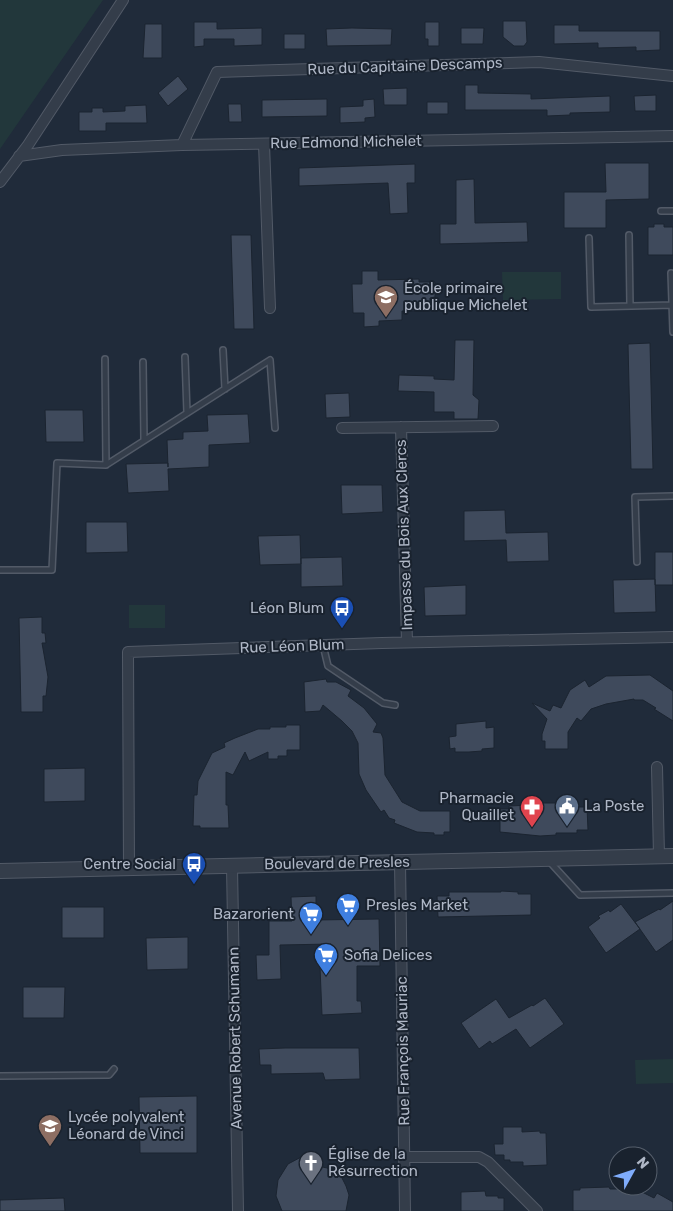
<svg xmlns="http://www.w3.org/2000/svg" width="673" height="1211" font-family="Rubik,sans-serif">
<rect width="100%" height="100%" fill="#202b3a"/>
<path fill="#22373b" d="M 0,0 L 103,0 L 0,149 Z
M 502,272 L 561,272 L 561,299 L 503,300 Z
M 129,605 L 165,605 L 165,628 L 129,628 Z
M 673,1059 L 673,1083 L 636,1084 L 635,1060 Z"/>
<path fill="#3f4a5c" stroke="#1b2430" d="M 503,21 L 526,21 L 527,42 L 524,46 L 514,46 L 503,37 Z
M 194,22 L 217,22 L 217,29 L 262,28 L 262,45 L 234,46 L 234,39 L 204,39 L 204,46 L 194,47 Z
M 425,22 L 439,22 L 439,46 L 428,46 L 428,39 L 425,39 Z
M 145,24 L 162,24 L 162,58 L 143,58 Z
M 554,25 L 579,25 L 579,31 L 660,31 L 660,50 L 636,51 L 636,47 L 598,48 L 598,43 L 554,44 Z
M 352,28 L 392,29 L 391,45 L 327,46 L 326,29 Z
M 461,28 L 484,28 L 483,44 L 461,44 Z
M 284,34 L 305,34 L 305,49 L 284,49 Z
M 178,76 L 188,89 L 168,106 L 158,93 Z
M 465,85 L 478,85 L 478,93 L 531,94 L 531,99 L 610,96 L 610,112 L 570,113 L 570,115 L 547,116 L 547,110 L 465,110 Z
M 407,88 L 407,105 L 384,105 L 383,89 Z
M 656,95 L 656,111 L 635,111 L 634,96 Z
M 327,99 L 327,116 L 262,117 L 262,100 Z
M 374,99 L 375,117 L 365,118 L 365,122 L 340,123 L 340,107 L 363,106 L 363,100 Z
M 427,102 L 448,102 L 448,114 L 427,114 Z
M 228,104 L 241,104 L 242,122 L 229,122 Z
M 146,105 L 147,123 L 106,123 L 106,131 L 79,131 L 79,112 L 92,112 L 92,108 L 103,108 L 103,112 L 125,111 L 125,106 Z
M 605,163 L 649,163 L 649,199 L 606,200 L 606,228 L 564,228 L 564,192 L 606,192 Z
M 415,164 L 415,183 L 407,183 L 408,213 L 390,214 L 388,183 L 299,186 L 299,168 Z
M 474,179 L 475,223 L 527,222 L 528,242 L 440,244 L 440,224 L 456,224 L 456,180 Z
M 654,224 L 664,224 L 664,227 L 673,227 L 673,255 L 648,255 L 648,227 L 654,227 Z
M 231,235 L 251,235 L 254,329 L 234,329 Z
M 362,271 L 378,271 L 378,280 L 419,279 L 419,282 L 435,282 L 435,297 L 430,298 L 430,311 L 402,311 L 402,320 L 379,321 L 379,326 L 364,327 L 364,313 L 353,313 L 352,284 L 362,284 Z
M 455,340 L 474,340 L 473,395 L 479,400 L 478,419 L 454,419 L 454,412 L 434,412 L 434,392 L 398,391 L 399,375 L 434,376 L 434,379 L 454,380 Z
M 650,343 L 653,469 L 631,469 L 628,344 Z
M 349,393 L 350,417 L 326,418 L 325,394 Z
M 45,410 L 83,410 L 84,442 L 46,442 Z
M 248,414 L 250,443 L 209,445 L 209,467 L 168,469 L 169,491 L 128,493 L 126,464 L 168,463 L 168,467 L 167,440 L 183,439 L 183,432 L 208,431 L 207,415 Z
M 341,485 L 382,485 L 383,512 L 342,514 Z
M 505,510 L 506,533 L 548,532 L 549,561 L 507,562 L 506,540 L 464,541 L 464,511 Z
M 86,522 L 127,522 L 128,552 L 86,553 Z
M 300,535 L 301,564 L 260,565 L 258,536 Z
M 655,552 L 673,552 L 673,585 L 655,585 Z
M 342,557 L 343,586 L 301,587 L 301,558 Z
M 655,579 L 656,612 L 614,613 L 613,580 Z
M 466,585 L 466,615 L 425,616 L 424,587 Z
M 42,617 L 42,633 L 45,633 L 46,643 L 42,643 L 48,677 L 46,696 L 43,696 L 43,712 L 21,712 L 19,618 Z
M 650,675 L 673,691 L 673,721 L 654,709 L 656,708 L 643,700 L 634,700 L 634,699 L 606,704 L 591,709 L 581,721 L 577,718 L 568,732 L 568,749 L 545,749 L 545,741 L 542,741 L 542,734 L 547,719 L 532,703 L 550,711 L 553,705 L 561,708 L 570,690 L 585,680 L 589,687 L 606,676 Z
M 326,679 L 327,682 L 336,682 L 351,690 L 348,696 L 364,708 L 377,724 L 373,732 L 381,733 L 383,738 L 385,775 L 402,802 L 420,811 L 450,811 L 450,832 L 444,832 L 444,835 L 434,835 L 434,833 L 417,832 L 394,823 L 395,820 L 389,818 L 384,810 L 381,812 L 366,790 L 359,774 L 358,743 L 352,731 L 342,721 L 323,705 L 320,711 L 305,712 L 304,682 Z
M 486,721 L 486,728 L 494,727 L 494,748 L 482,749 L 482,751 L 469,752 L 455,752 L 455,748 L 450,749 L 449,737 L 456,736 L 456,724 Z
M 286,725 L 300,725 L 300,750 L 287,750 L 287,756 L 278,756 L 278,759 L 268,759 L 268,752 L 249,761 L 245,752 L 233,775 L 226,772 L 226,805 L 228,805 L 229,828 L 200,828 L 200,826 L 193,826 L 194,795 L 197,795 L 198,781 L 212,753 L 225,747 L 224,743 L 235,738 L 258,729 L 270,729 L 270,727 L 286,727 Z
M 85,768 L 85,801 L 44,802 L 44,769 Z
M 532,803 L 556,803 L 557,805 L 577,804 L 577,807 L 587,807 L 588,830 L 577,830 L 577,833 L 556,833 L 556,835 L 540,836 L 500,832 L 500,809 L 509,809 L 509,806 L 532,805 Z
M 501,891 L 518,892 L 518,894 L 531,894 L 531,915 L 438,917 L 437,896 L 449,896 L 449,892 L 501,892 Z
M 316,896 L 316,920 L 379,919 L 380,966 L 357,966 L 357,1001 L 361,1001 L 362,1013 L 322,1015 L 320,967 L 332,967 L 331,944 L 280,945 L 281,979 L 257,980 L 256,955 L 269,955 L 269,921 L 292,921 L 291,897 Z
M 673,901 L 673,940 L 656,952 L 635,922 L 659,909 L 660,910 Z
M 621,904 L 640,929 L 606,953 L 588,927 L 600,918 L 598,916 L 609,910 L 610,912 Z
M 62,907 L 104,907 L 104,938 L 62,938 Z
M 188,937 L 188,969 L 147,970 L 146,938 Z
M 23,987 L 65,987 L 64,1018 L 23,1018 Z
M 545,998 L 564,1024 L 530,1048 L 516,1029 L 492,1044 L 490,1041 L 479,1049 L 461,1023 L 496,999 L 509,1018 L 532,1005 L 533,1006 Z
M 285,1048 L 359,1048 L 360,1079 L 325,1080 L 323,1073 L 271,1074 L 271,1065 L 260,1065 L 259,1049 Z
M 197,1096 L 197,1153 L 140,1153 L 139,1097 Z
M 503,1127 L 522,1127 L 522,1132 L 540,1131 L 540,1133 L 546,1133 L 547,1165 L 523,1166 L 523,1162 L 510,1162 L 510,1160 L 504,1160 L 504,1155 L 495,1155 L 494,1144 L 503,1144 Z
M 303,1156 L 306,1168 L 318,1166 L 327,1168 L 335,1172 L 342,1178 L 346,1186 L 349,1195 L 346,1211 L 282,1211 L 276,1196 L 278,1180 L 288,1164 Z
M 609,1187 L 610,1189 L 636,1189 L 654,1198 L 657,1193 L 673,1202 L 673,1211 L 573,1211 L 573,1190 L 580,1190 L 580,1188 Z
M 485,1191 L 486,1196 L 498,1196 L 498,1198 L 504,1198 L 504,1211 L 461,1211 L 461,1192 Z
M 64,1198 L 65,1211 L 0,1211 L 0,1200 Z"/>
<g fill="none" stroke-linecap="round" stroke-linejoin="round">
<g stroke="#525a67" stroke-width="8">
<path id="service" d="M 661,211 L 673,211
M 629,235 L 630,306
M 589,238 L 591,307 L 673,305
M 671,273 L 673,332
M 223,350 L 225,389
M 185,357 L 187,413
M 105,359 L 106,465
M 143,362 L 144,440
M 637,562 L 635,497 L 673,496
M 0,570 L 52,570 L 57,463 L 106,465 L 270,360 L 275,428
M 323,645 L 328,666 L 383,703 L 395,705
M 549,861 L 580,895 L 673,893
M 0,1076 L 109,1075 L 114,1069"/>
</g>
<g stroke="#525a67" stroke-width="12">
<path id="minor" d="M 264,144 L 270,308
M 182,145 L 217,72 L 539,62 L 673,76
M 19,156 L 62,150 L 182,145 L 673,136
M 0,182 L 28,145 L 123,0
M 401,427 L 407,642
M 342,428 L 493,426
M 657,767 L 659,856
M 400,862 L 405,1211
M 232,866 L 238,1211
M 129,868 L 128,652 L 382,643 L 673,637
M 404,1157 L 479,1157 L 488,1162 L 537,1211"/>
</g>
<g stroke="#525a67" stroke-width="16">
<path id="tertiary" d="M 0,871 L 673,856"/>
</g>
<use href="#service" stroke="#343d4a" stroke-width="5"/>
<use href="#minor" stroke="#343d4a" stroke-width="10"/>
<use href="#tertiary" stroke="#343d4a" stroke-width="14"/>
</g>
<defs>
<g id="school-pin" transform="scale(1.25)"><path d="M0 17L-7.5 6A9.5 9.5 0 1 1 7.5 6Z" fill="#8d6e63" stroke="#19222e"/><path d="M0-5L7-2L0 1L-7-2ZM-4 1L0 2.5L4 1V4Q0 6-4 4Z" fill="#fff"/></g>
<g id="bus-pin" transform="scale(1.25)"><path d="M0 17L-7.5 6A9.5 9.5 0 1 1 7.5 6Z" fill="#1a4fb4" stroke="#19222e"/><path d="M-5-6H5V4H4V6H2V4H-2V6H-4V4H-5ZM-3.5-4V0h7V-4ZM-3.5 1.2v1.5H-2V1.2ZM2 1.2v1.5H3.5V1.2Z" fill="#fff"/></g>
<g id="civic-pin" transform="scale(1.25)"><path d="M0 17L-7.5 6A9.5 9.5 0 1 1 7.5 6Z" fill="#5c6f8a" stroke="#19222e"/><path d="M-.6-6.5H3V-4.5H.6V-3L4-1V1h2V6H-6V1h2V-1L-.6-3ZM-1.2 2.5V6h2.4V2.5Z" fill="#fff"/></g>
<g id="pharmacy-pin" transform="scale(1.25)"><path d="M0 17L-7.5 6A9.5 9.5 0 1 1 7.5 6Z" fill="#e0444e" stroke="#19222e"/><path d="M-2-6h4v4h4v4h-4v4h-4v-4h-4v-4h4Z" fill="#fff"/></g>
<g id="supermarket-pin" transform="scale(1.25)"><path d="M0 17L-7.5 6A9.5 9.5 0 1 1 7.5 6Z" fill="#3f7fe0" stroke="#19222e"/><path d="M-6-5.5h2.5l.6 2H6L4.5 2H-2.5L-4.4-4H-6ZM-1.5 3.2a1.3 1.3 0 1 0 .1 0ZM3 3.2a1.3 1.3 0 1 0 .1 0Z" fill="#fff"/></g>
<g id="church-pin" transform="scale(1.25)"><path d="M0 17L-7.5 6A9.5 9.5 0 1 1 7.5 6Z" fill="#6b7280" stroke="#19222e"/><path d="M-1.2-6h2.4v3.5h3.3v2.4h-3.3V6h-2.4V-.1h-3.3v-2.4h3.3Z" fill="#fff"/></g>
</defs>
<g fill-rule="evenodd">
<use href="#school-pin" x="386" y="297"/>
<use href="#bus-pin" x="342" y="608"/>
<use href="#civic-pin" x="567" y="806"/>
<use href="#pharmacy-pin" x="532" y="807"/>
<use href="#bus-pin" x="194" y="864"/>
<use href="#supermarket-pin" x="348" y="905"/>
<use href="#supermarket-pin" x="311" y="914"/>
<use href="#supermarket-pin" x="326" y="955"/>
<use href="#school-pin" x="50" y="1126"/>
<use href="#church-pin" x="311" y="1163"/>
</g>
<g text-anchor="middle" stroke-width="4" stroke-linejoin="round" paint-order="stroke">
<g font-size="15" fill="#afb7c6" stroke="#19222e">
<text transform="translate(405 66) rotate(-2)" y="5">Rue du Capitaine Descamps</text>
<text transform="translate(346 142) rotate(-1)" y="5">Rue Edmond Michelet</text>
<text transform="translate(404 535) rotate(-92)" y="5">Impasse du Bois Aux Clercs</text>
<text transform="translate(292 646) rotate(-2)" y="5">Rue Léon Blum</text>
<text transform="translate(337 863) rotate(-1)" y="5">Boulevard de Presles</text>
<text transform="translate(235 1038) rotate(-91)" y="5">Avenue Robert Schumann</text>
<text transform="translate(403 1051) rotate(-91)" y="5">Rue François Mauriac</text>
</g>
<g font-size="15" fill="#afb7c6" stroke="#19222e" text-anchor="start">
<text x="404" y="293">École primaire<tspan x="404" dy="17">publique Michelet</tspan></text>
<text x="324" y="613" text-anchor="end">Léon Blum</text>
<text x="514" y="803" text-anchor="end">Pharmacie<tspan x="514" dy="17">Quaillet</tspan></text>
<text x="584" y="811">La Poste</text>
<text x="176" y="869" text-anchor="end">Centre Social</text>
<text x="366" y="910">Presles Market</text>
<text x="294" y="919" text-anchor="end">Bazarorient</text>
<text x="344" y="960">Sofia Delices</text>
<text x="68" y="1122">Lycée polyvalent<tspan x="68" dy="17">Léonard de Vinci</tspan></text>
<text x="328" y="1159">Église de la<tspan x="328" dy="17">Résurrection</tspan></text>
</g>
</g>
<g transform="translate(633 1171) rotate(50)"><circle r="24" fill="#19222e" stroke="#555e6b"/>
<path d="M0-4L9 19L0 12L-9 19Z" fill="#7facfb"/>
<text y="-8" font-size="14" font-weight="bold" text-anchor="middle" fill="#afb7c6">N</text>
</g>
</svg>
